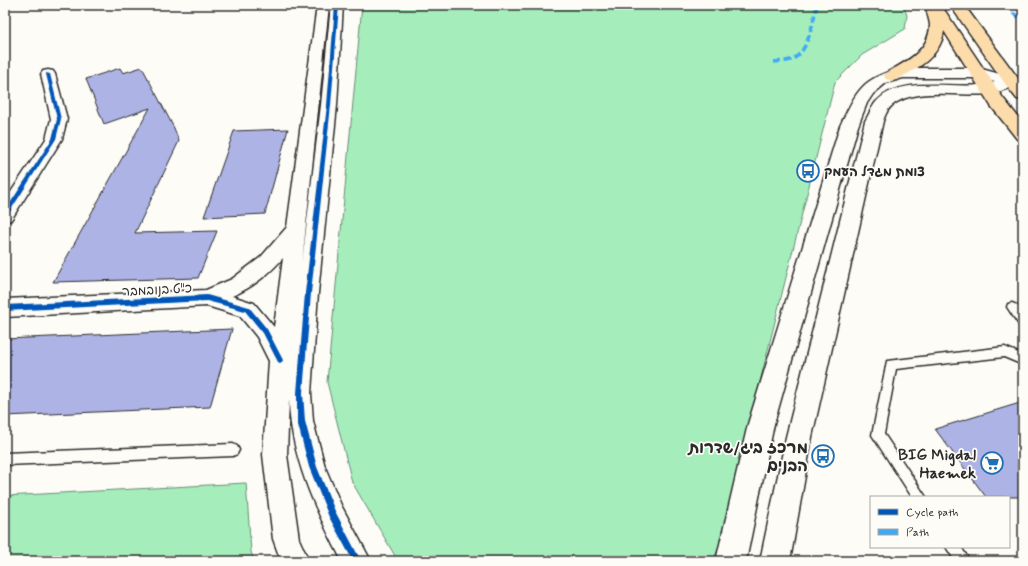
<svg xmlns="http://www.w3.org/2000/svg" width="1028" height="566" font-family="Mynerve,'Playpen Sans Hebrew',sans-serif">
<rect width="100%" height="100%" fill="#fdfcf7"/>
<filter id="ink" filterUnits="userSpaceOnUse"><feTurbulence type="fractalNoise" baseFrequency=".025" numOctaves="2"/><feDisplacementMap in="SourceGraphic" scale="8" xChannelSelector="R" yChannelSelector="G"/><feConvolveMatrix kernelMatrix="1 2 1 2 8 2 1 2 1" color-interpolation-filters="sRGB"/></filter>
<g filter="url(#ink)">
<path fill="#a5eebc" stroke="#688c74" d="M 362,5 L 903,5 L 907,15 L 905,29 L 862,55 L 835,82 L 718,549 L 713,561 L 398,561 L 352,482 L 327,382 Z
M 246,483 L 251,552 L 254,561 L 5,561 L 5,496 Z"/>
<path fill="#adb4e5" stroke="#2b2b2b" d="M 142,67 L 174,128 L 179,141 L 135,233 L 217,231 L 198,278 L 53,282 L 150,108 L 104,124 L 86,79 L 120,68 L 123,73 Z
M 288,129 L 265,214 L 204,217 L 234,131 Z
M 232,329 L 210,407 L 5,416 L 5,339 Z
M 1023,402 L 1023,497 L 986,497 L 935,429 Z"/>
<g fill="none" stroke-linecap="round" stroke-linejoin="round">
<g stroke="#2b2b2b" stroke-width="3">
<path id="service" d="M 1012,303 C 1023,306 1023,317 1023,326 L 1019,325 L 1007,307 L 1008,304 Z
M 1005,347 L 1023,355 L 1023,365 L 1004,357 L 896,369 L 884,434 L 926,497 L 912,497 L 872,435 L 887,361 Z
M 233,444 L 237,446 L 239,450 L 237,454 L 233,456 L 5,465 L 5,453 Z
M 946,547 L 961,547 L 970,561 L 955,561 Z"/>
</g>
<g stroke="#2b2b2b" stroke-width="3">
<path id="minor" d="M 317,5 L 329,5 L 302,263 L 321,105 L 331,5 L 343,5 L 337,105 L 318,293 L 311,393 L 313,421 L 325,467 L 341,505 L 371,561 L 342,561 C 316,511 290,456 289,399 L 287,455 L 299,539 L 309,561 L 281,561 L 273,539 L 263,455 L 269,361 L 257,337 L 240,316 L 207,306 L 5,317 L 5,299 L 206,290 L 232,279 L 261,257 L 287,227 ZM 283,258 L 274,327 L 254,303 L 232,296 C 252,288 269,274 283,258 Z
M 48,70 L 53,71 L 55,74 L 67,119 L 62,139 L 11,220 L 5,222 L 5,201 L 46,139 L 51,119 L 41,74 L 43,71 Z"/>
</g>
<g stroke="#2b2b2b" stroke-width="3">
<path id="secondary" d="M 902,68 L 978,68 L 1018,79 L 1020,82 L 1018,85 C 1008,88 998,93 988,94 C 962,97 906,85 888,110 C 886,113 884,118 883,121 L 812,437 L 790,561 L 760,561 L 786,437 L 865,121 C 869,115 871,108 876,102 C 903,72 961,93 995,82 L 978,78 L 903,78 L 886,83 L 873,94 L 867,103 L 858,126 L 774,424 L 746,561 L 716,561 L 748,424 L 840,126 C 857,90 862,78 902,68 Z"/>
</g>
<g stroke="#2b2b2b" stroke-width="3">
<path id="trunk" d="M 927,5 L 941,5 L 1003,98 L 1023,123 L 1023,141 L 1017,139 L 991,106 L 944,31 C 941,56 917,69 898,79 L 892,81 L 886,79 L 884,76 L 886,73 C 906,62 929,51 930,26 C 930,19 925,11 927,5 Z
M 950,5 L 964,5 L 1023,85 L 1023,100 L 1017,99 L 1006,85 Z"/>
</g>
<use href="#service" fill="#fdfcf7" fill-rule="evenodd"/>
<use href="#minor" fill="#fdfcf7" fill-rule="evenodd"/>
<use href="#secondary" fill="#fdfcf7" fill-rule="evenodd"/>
<use href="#trunk" fill="#fddcac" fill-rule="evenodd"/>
<path stroke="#3fa9f5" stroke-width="3.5" stroke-dasharray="7 3.5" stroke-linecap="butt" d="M 1006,5 L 1014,14 L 1023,20
M 774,62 C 780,61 787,62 793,59 C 809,51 813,20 817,5"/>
<g stroke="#fdfcf7" stroke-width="2">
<path id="cycleway" d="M 335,5 L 339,5 L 331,105 L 311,293 L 303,393 L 305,421 L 317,467 L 335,511 L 361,561 L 353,561 L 329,517 L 309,467 L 297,421 L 297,393 L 305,293 L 327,105 Z
M 46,73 L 50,74 L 61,119 L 56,139 L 7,216 L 5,217 L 5,211 L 52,139 L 57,119 L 46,74 Z
M 207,295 L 249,307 L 267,329 L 283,360 L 282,362 L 280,363 L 278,362 L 263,333 L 245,311 L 207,301 L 5,311 L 5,305 Z"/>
</g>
<use href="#cycleway" fill="#0057b8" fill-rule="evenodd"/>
</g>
</g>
<defs>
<g id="bus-ring" transform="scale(1.15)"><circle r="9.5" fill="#fdfcf7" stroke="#1f6fb2" stroke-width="1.5"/><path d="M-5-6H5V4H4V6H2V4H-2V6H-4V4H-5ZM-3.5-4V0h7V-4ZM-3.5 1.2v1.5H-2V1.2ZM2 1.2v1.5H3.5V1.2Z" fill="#1f6fb2"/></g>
<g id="supermarket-ring" transform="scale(1.15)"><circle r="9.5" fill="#fdfcf7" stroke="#1f6fb2" stroke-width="1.5"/><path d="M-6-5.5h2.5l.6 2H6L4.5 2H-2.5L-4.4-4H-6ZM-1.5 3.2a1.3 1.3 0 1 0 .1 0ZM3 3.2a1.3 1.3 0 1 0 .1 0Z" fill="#1f6fb2"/></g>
</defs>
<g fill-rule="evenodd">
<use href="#bus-ring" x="808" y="171"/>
<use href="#bus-ring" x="823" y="456"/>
<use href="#supermarket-ring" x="992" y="463"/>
</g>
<g text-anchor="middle" stroke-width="3.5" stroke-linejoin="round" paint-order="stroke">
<g font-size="13" font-weight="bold" fill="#2b2b2b" stroke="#fdfcf7" text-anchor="start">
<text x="824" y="176">צומת מגדל העמק</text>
</g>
<g font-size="13" fill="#2b2b2b" stroke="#fdfcf7">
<text transform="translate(157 289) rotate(-3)" y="5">כ"ט בנובמבר</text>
</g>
<g font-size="16" font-weight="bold" fill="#2b2b2b" stroke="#fdfcf7" text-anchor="end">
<text x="808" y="453">מרכז ביג/שדרות<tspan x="808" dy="18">הבנים</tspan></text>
<text x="976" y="460">BIG Migdal<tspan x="976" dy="18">Haemek</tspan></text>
</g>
</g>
<rect width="1028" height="566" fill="none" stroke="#fdfcf7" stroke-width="20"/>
<rect x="10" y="10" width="1008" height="546" fill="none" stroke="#2b2b2b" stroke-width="1.5" filter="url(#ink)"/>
<rect x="870" y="496" width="140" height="52" fill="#fdfcf7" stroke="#a9a8a5"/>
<rect x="878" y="509" width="20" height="6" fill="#0057b8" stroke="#a9a8a5"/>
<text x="906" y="516" font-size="12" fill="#2b2b2b">Cycle path</text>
<rect x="878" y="529" width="20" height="6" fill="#3fa9f5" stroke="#a9a8a5"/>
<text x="906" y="536" font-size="12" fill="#2b2b2b">Path</text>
</svg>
